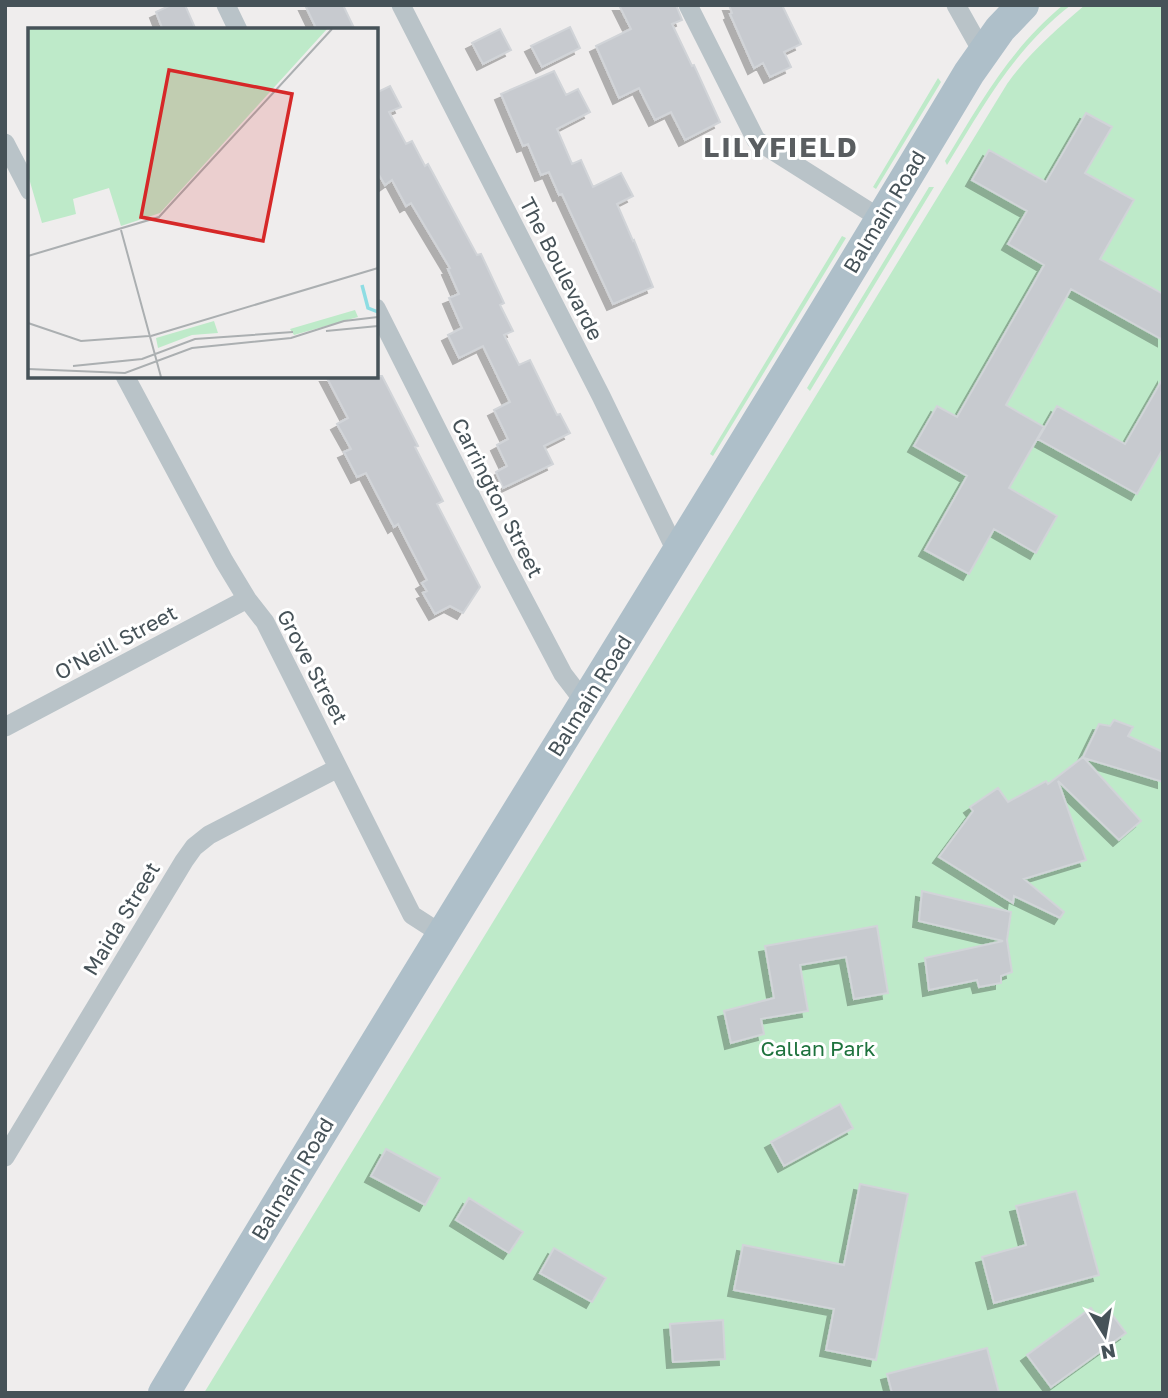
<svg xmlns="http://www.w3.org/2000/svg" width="1168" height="1398" font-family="'Golos Text',sans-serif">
<defs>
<filter id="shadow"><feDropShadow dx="-6" dy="6" stdDeviation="0" flood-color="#0004"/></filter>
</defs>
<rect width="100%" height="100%" fill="#efeded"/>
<path fill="#beeac9" d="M 1071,5 C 1014,49 984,105 947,165 L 945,161 C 980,103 1010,49 1063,5 Z
M 1085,5 L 1163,5 L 1163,1393 L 204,1393 L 1007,84 C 1029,53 1056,30 1085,5 Z
M 938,78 L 941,82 L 876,189 L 873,187 Z
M 929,187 L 934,187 L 810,391 L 807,388 Z
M 842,236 L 846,238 L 713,456 L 710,454 Z"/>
<path fill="#c7cacf" stroke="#d1d4d8" stroke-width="2" filter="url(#shadow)" d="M 171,5 L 185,5 L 196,30 L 163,30 L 156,12 Z
M 305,5 L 343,5 L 355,30 L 317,30 Z
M 619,5 L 676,5 L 682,20 L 672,24 L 692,66 L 694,65 L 720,122 L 685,140 L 671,112 L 655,120 L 639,88 L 619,98 L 596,46 L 631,29 Z
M 729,5 L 782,5 L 801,44 L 784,52 L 791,67 L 770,77 L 763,63 L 754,68 L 730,14 L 732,13 Z
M 570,27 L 580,48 L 542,67 L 531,46 Z
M 500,29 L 511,50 L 483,64 L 472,43 Z
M 554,71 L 566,95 L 578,89 L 590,112 L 557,129 L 572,164 L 581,160 L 593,187 L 621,173 L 633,196 L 617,204 L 633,241 L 634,240 L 653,287 L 613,304 L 562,194 L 559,195 L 549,172 L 541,175 L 528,144 L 523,146 L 501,94 Z
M 390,86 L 401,107 L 389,112 L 406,144 L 412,141 L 425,166 L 428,164 L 477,255 L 481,254 L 504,303 L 500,305 L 513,331 L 504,335 L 519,365 L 530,360 L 557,415 L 560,414 L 570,433 L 544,446 L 553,464 L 503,488 L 496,472 L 507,466 L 497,445 L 508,439 L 494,410 L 510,402 L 483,346 L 459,358 L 448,335 L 462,328 L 449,298 L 459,294 L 448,269 L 450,268 L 411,203 L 406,206 L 392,180 L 385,185 L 376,170 L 376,89 L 378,92 Z
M 1086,113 L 1112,127 L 1085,173 L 1134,200 L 1100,259 L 1163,294 L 1163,340 L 1071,289 L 1006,405 L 1044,427 L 1009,488 L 1057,516 L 1036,553 L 994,529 L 969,574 L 925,550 L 967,476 L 914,446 L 937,406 L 957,417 L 1044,265 L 1008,244 L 1027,211 L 972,180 L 989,150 L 1046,182 Z
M 326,376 L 382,376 L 418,446 L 415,447 L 443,501 L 437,504 L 480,587 L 463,613 L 450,606 L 435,614 L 423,593 L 427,591 L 422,583 L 427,580 L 398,524 L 394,527 L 366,473 L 357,477 L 344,452 L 351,449 L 337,424 L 348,418 Z
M 1163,378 L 1163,449 L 1137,494 L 1038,439 L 1057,406 L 1125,444 Z
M 1114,720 L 1133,727 L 1128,736 L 1163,752 L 1163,782 L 1084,758 L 1141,821 L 1119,840 L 1058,781 L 1086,860 L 1024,879 L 1064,912 L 1060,918 L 1014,896 L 1013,903 L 939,857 L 973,811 L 970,807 L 998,788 L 1008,802 L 1046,781 L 1048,784 L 1083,757 L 1099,724 L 1110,726 Z
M 922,891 L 1011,912 L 1007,940 L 1012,972 L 1001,976 L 1001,983 L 979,987 L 977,980 L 929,990 L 925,958 L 1003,941 L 919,921 Z
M 877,926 L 888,993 L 854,999 L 846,957 L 800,965 L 808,1011 L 761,1019 L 764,1034 L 731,1043 L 724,1011 L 774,998 L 765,946 Z
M 840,1104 L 853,1128 L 784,1166 L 771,1142 Z
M 386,1149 L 440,1178 L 425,1205 L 371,1176 Z
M 860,1184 L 908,1194 L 876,1360 L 826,1350 L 834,1309 L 734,1290 L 743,1245 L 844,1265 Z
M 1076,1191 L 1099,1275 L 994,1303 L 982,1257 L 1026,1245 L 1016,1206 Z
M 469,1198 L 523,1232 L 509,1253 L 456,1220 Z
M 554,1248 L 606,1278 L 592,1302 L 540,1273 Z
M 1091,1308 L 1100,1320 L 1110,1312 L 1126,1333 L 1051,1387 L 1027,1355 Z
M 723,1320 L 725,1359 L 673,1362 L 670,1324 Z
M 987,1348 L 999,1393 L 892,1393 L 887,1374 Z"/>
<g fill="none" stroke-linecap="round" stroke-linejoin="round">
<path stroke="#b9c3c8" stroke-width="19" d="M 226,5 L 238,30
M 401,5 L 601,396 L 678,555
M 688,5 L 756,140 L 881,219
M 956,5 L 983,53
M 5,143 L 30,191
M 376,308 L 503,560 L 563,674 L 586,704
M 125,376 L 224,561 L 247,599 L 265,622 L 412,915 L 443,935
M 5,727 L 247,599
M 5,1157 L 184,861 L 194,847 L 209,835 L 338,768"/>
<path stroke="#aebfc9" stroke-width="32" d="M 164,1393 C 428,950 705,515 969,73 L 1000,29 L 1023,5"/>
</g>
<g text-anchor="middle" stroke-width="6" stroke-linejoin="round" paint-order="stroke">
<g font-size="21" fill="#465258" stroke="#fff">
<text transform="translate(885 212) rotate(-59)" y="7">Balmain Road</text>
<text transform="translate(561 269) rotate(63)" y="7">The Boulevarde</text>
<text transform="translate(497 498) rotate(63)" y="7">Carrington Street</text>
<text transform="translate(116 643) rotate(-28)" y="7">O'Neill Street</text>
<text transform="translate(312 667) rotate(62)" y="7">Grove Street</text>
<text transform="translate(590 696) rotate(-58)" y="7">Balmain Road</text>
<text transform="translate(122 919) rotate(-59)" y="7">Maida Street</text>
<text transform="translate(293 1179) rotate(-59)" y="7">Balmain Road</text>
</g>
<g font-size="21" fill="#1e723d" stroke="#fff">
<text x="818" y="1056">Callan Park</text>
</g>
<g font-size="28" font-weight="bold" letter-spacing="2" fill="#5a5e61" stroke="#fff">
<text x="781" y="157">LILYFIELD</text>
</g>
</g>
<g transform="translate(28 28)">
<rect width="350" height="350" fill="#efeded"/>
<path d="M 0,1 L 299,1 L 132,185 L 93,198 L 81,160 L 45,171 L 48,186 L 14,195 L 0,147 ZM 327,282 L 330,289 L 266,307 L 262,301 ZM 186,293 L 190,305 L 164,307 L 130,320 L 128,310 Z" fill="#beeac9"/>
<path fill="none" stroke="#8edde3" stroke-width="3.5" d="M 334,257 L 340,280 L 350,284"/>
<path fill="none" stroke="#abafb1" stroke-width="2" d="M 93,202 L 133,349M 0,228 L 131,189 L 304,1M 0,295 L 53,313 L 121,308M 298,303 L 350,298M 123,308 L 350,240M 45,338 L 114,331 L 167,311 L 265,304M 0,341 L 97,345 L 164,320 L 263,310 L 316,293 L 350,289"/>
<path fill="#d62828" fill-opacity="0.15" stroke="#d62828" stroke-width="3.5" d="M 141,42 L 264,66 L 235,213 L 113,189 Z"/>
<rect width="350" height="350" fill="none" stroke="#465258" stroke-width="3.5"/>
</g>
<rect width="1168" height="1398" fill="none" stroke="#465258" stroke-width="14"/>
<g transform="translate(1105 1335) rotate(169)" stroke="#ffffff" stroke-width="5" paint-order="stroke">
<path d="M0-5L12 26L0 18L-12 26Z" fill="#465258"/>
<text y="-10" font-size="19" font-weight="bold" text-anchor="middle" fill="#465258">N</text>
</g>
</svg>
